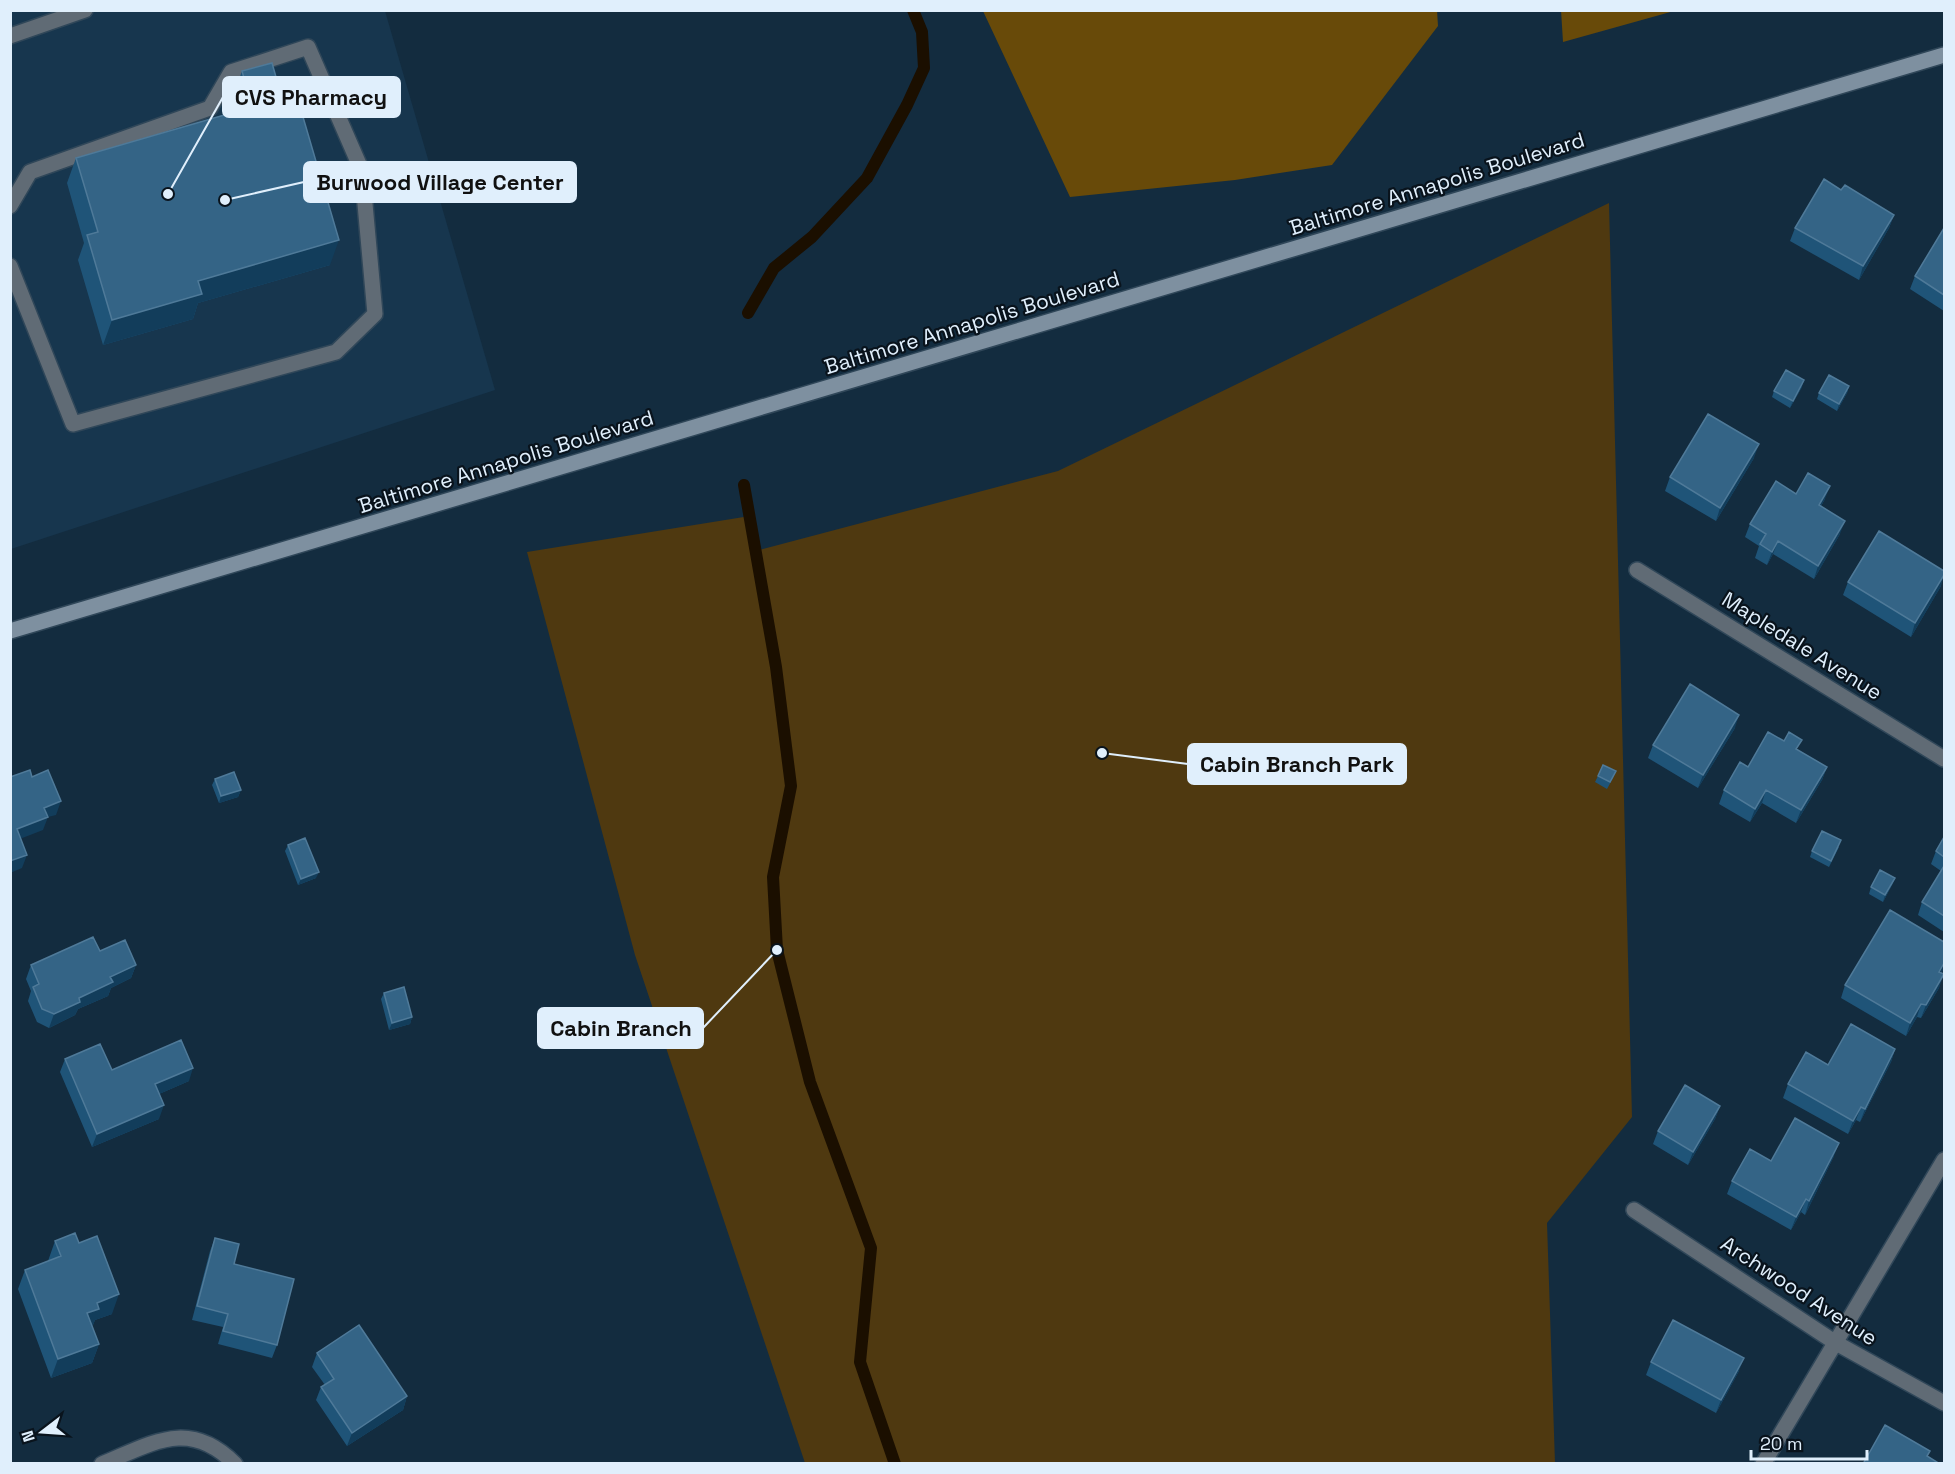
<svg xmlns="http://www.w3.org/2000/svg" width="1955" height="1474" font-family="'Space Grotesk',sans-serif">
<rect width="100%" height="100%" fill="#132c3f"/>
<path fill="#17364e" d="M 10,11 L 385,11 L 495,390 L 11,549 Z"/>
<path fill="#4f3910" d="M 1609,203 L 1632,1117 L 1547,1223 L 1555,1463 L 805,1463 L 635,955 L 527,552 L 750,516 L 759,550 L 1058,471 Z"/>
<path fill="#684a09" d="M 1437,10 L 1438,26 L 1332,165 L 1235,180 L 1070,197 L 983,11 Z
M 1561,10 L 1674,10 L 1674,11 L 1563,42 Z"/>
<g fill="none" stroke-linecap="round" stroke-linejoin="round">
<path stroke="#1b0f00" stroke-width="12" d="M 748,313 L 774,268 L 812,237 L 867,178 L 907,105 L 924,68 L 922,32 L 913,10
M 744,485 L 776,667 L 791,786 L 773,877 L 777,950 L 810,1082 L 871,1248 L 860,1362 L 895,1464"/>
<g stroke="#304759" stroke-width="18">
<path id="lane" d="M 10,36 L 85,10
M 10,206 L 30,172 L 210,108 L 231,72 L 308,47 L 362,171 L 375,314 L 336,352 L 73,424 L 10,266"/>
</g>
<g stroke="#304759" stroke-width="18">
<path id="street" d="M 1637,570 L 1944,759
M 1634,1210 L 1836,1343 L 1944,1403
M 102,1464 C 153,1443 189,1418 235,1464
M 1763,1464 L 1944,1160"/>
</g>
<g stroke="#304759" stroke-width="18">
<path id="secondary" d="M 10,631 L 1944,55"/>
</g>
<use href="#lane" stroke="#606b75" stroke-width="15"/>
<use href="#street" stroke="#606b75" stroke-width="15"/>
<use href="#secondary" stroke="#7e90a0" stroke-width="15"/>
</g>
<path fill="#1f5478" d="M 242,71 L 330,265 L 198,303 L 193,319 L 103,345 L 78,260 L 84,243 L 67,183 L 76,158 L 237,111 L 233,96 Z
M 1841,190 L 1894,215 L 1889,228 L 1859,280 L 1790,241 L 1795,228 Z
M 1944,228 L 1944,311 L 1910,289 L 1915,276 Z
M 1849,386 L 1847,393 L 1837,411 L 1817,399 L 1819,393 Z
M 1802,387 L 1790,408 L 1772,397 L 1774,391 Z
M 1754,458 L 1716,521 L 1665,491 L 1670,477 Z
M 1796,494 L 1825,499 L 1821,506 L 1840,534 L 1814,579 L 1773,554 L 1767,565 L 1755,558 L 1759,546 L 1745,537 L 1750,524 Z
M 1848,582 L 1941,586 L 1911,637 L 1843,595 Z
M 1735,728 L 1698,788 L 1648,758 L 1653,745 Z
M 1798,750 L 1827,767 L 1822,780 L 1796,823 L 1762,803 L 1750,822 L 1719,804 L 1724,790 L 1748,767 Z
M 1616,771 L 1613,778 L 1607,789 L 1595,782 L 1598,776 Z
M 215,779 L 241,790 L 238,797 L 219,803 L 212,785 Z
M 1944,837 L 1944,932 L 1918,915 L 1922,902 L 1941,871 L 1931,864 L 1936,851 Z
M 288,845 L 316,878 L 298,885 L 285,851 Z
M 1839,847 L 1829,867 L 1810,857 L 1812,851 Z
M 1895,878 L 1892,885 L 1883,902 L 1869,894 L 1871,887 Z
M 100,951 L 136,965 L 131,978 L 111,988 L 108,996 L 78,1009 L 75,1015 L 49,1028 L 37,1022 L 28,1001 L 31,991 L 26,979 L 31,965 Z
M 1942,973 L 1939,988 L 1921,1018 L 1917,1017 L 1906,1036 L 1841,998 L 1845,985 Z
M 384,993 L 412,1017 L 410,1024 L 389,1030 L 381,999 Z
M 1895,1049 L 1891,1062 L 1860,1122 L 1856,1120 L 1848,1134 L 1783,1098 L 1788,1084 L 1828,1065 Z
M 65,1059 L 112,1070 L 189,1081 L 159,1094 L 159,1119 L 92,1147 L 60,1072 Z
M 1720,1106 L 1715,1119 L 1688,1165 L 1653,1144 L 1658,1131 Z
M 1834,1156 L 1805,1215 L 1801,1212 L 1791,1230 L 1727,1194 L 1732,1181 L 1771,1161 Z
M 215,1238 L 234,1264 L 277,1345 L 272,1358 L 218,1344 L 223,1327 L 192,1320 L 210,1251 Z
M 55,1241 L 79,1243 L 112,1314 L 95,1320 L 92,1327 L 99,1344 L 92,1363 L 51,1378 L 18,1289 L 25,1270 L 48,1261 Z
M 317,1353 L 407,1396 L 403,1410 L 347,1446 L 316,1400 L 321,1387 L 325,1385 L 312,1367 Z
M 1651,1362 L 1739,1371 L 1716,1413 L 1646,1375 Z"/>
<path fill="#123d5b" d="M 1894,215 L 1889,228 L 1859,280 L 1863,266 Z
M 339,240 L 330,265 L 198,303 L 193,319 L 103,345 L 112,320 L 198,281 Z
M 1804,380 L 1802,387 L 1790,408 L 1793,401 Z
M 1849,386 L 1847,393 L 1837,411 L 1839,404 Z
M 1759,444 L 1754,458 L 1716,521 L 1720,508 Z
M 1830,486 L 1825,499 L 1814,518 L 1819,505 Z
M 1845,521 L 1840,534 L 1814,579 L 1818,566 Z
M 1778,541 L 1773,554 L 1767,565 L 1772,552 Z
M 1944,575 L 1941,586 L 1911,637 L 1915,623 Z
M 1739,715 L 1735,728 L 1698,788 L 1703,775 Z
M 1827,767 L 1822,780 L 1796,823 L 1801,810 Z
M 241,790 L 238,797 L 219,803 L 221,796 Z
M 1766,790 L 1762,803 L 1750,822 L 1755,809 Z
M 61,801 L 56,815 L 48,817 L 43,830 L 12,842 L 17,829 L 44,808 Z
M 27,855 L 22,868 L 10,873 L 10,861 Z
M 319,872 L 316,878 L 298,885 L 301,879 Z
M 1895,878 L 1892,885 L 1883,902 L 1885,895 Z
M 1944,963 L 1944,969 L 1934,985 L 1939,972 Z
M 136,965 L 131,978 L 111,988 L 108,996 L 78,1009 L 75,1015 L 49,1028 L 54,1014 L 110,977 Z
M 1944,974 L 1939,988 L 1921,1018 L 1926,1005 Z
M 1921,1004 L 1917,1017 L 1906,1036 L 1910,1023 Z
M 412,1017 L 410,1024 L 389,1030 L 392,1023 Z
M 1895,1049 L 1891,1062 L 1860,1122 L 1865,1109 Z
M 193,1068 L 189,1081 L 150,1098 L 155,1084 Z
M 164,1105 L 159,1119 L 92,1147 L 97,1134 Z
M 1720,1106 L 1715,1119 L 1688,1165 L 1693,1152 Z
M 1861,1107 L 1856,1120 L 1848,1134 L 1853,1121 Z
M 1839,1143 L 1834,1156 L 1805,1215 L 1809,1201 Z
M 1806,1199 L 1801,1212 L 1791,1230 L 1796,1217 Z
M 119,1294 L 112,1314 L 95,1320 L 92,1328 L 87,1313 L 97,1303 Z
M 99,1344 L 92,1363 L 51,1378 L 58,1359 Z
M 1744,1358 L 1739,1371 L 1716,1413 L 1721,1400 Z
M 407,1396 L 403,1410 L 347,1446 L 352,1433 Z"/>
<path fill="#346486" stroke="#4f7a99" stroke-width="1.5" d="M 272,63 L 282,98 L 296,93 L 339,240 L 198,281 L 202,294 L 112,320 L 87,235 L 98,232 L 76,158 L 252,107 L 242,71 Z
M 1824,179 L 1841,190 L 1845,185 L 1894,215 L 1863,266 L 1795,228 Z
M 1944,228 L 1944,295 L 1915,276 Z
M 1786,370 L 1804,380 L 1793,401 L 1774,391 Z
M 1829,375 L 1849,386 L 1839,404 L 1819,393 Z
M 1708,414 L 1759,444 L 1720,508 L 1670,477 Z
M 1808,473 L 1830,486 L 1819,505 L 1845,521 L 1818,566 L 1778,541 L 1772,552 L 1760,544 L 1766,534 L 1750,524 L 1776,481 L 1796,494 Z
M 1879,531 L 1944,571 L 1944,575 L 1915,623 L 1848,582 Z
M 1690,684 L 1739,715 L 1703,775 L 1653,745 Z
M 1768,732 L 1784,741 L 1789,732 L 1802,740 L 1796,749 L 1827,767 L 1801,810 L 1766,790 L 1755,809 L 1724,790 L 1740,762 L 1748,767 Z
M 1603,765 L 1616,771 L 1610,782 L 1598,776 Z
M 30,770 L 32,777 L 48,770 L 61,801 L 44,808 L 48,817 L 17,829 L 27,855 L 10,861 L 10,777 Z
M 234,772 L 241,790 L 221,796 L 215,779 Z
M 1822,831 L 1841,840 L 1831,861 L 1812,851 Z
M 1944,837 L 1944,857 L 1936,851 Z
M 305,838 L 319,872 L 301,879 L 288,845 Z
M 1944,866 L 1944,916 L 1922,902 Z
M 1880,870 L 1895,878 L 1885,895 L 1871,887 Z
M 1890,910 L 1944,942 L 1944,963 L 1939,972 L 1944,974 L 1926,1005 L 1921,1004 L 1910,1023 L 1845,985 Z
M 93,937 L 100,951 L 125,940 L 136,965 L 110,977 L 113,982 L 79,998 L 80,1002 L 54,1014 L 42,1009 L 33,987 L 39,984 L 31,965 Z
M 404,987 L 412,1017 L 392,1023 L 384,993 Z
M 1851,1024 L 1895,1049 L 1865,1109 L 1861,1107 L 1853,1121 L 1788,1084 L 1806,1052 L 1828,1065 Z
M 181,1040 L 193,1068 L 155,1084 L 164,1105 L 97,1134 L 65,1059 L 100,1044 L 112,1070 Z
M 1685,1085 L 1720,1106 L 1693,1152 L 1658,1131 Z
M 1795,1118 L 1839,1143 L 1809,1201 L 1806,1199 L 1796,1217 L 1732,1181 L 1750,1149 L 1771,1161 Z
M 75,1233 L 79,1243 L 97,1236 L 119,1294 L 97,1303 L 99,1309 L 87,1313 L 99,1344 L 58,1359 L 25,1270 L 61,1256 L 55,1241 Z
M 215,1238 L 239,1244 L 234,1264 L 294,1279 L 277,1345 L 223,1331 L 228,1314 L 197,1306 Z
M 1673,1320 L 1744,1358 L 1721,1400 L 1651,1362 Z
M 359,1325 L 407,1396 L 352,1433 L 321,1387 L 334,1379 L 317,1353 Z
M 1885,1425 L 1930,1451 L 1927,1456 L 1940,1464 L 1863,1464 Z"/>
<g text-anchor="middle" stroke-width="4.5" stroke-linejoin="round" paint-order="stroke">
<g font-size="21" fill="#e0effc" stroke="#09131c">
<text transform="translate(1437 184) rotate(-17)" y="7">Baltimore Annapolis Boulevard</text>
<text transform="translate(972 323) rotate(-17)" y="7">Baltimore Annapolis Boulevard</text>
<text transform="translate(506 462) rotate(-17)" y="7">Baltimore Annapolis Boulevard</text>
<text transform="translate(1802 646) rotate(32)" y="7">Mapledale Avenue</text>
<text transform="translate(1799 1291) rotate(33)" y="7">Archwood Avenue</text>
</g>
</g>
<path fill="none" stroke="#e0effc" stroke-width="2" d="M168 194L223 97M225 200L304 182M1102 753L1188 764M777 950L703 1028"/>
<g fill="#e0effc" stroke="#09131c" stroke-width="2">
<circle cx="168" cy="194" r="6"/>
<circle cx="225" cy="200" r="6"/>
<circle cx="1102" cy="753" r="6"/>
<circle cx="777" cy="950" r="6"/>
</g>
<g fill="#e0effc" stroke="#e0effc" stroke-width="2">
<rect x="223" y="77" width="177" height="40" rx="6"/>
<rect x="304" y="162" width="272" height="40" rx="6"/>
<rect x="1188" y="744" width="218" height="40" rx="6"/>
<rect x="538" y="1008" width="165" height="40" rx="6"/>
</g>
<g font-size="22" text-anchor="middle" font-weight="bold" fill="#111">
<text x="311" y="105">CVS Pharmacy</text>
<text x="440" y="190">Burwood Village Center</text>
<text x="1297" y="772">Cabin Branch Park</text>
<text x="621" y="1036">Cabin Branch</text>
</g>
<rect width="1955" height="1474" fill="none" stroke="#e0effc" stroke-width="24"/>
<g transform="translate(42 1432) rotate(253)" stroke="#09131c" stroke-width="4.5" paint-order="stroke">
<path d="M0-4.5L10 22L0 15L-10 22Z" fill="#e0effc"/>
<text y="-9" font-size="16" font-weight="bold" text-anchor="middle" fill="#e0effc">N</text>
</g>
<path d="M1751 1450v9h116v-9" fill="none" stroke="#e0effc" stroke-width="3"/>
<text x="1760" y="1450" font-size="18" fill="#e0effc" stroke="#09131c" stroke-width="4.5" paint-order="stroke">20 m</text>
</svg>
